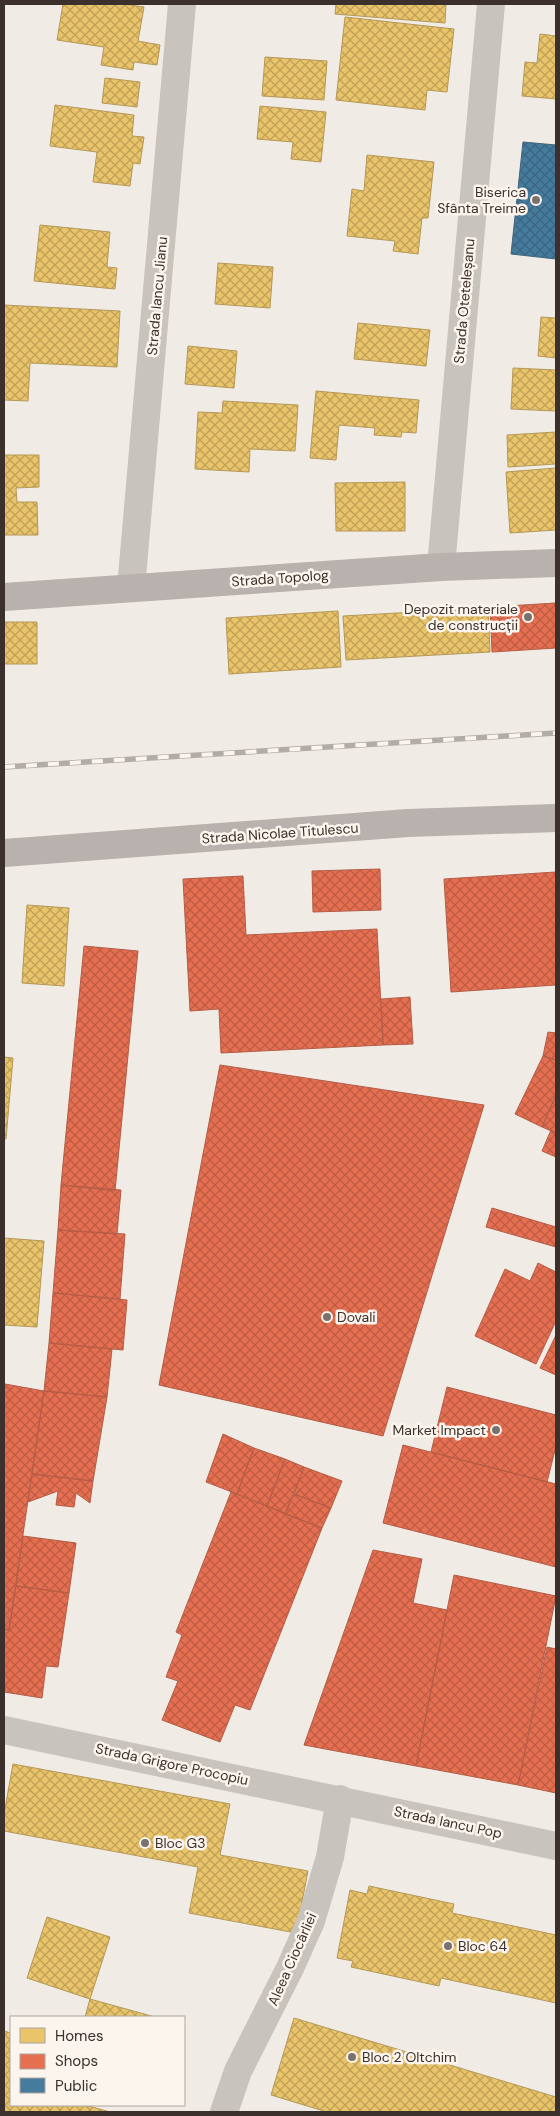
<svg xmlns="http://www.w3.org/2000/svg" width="560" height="2116" font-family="'DM Sans',sans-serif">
<defs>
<pattern id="homes-cross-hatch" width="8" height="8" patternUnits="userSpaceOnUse" patternTransform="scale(1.25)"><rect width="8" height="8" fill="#e9c46a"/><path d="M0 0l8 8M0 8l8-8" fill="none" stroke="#bea057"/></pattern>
<pattern id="shops-cross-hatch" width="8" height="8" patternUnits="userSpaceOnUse" patternTransform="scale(1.25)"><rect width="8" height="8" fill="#e76f51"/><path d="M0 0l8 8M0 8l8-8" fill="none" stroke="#bc5c43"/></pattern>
<pattern id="public-cross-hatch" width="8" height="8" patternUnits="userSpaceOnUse" patternTransform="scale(1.25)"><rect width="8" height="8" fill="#457b9d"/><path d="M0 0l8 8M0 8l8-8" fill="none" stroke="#3b6580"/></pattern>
</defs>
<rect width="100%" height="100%" fill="#f0ebe5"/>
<path fill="url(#homes-cross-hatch)" stroke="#b59857" d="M 63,4 L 124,4 L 144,7 L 138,41 L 160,45 L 157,65 L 134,62 L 133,70 L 101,65 L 104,47 L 57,40 Z
M 336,4 L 446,4 L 445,23 L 335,14 Z
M 345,17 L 454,29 L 447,92 L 427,90 L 425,110 L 336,100 Z
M 540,34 L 556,36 L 556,99 L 522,96 L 525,62 L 537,63 Z
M 265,57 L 327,61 L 324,100 L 262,96 Z
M 105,78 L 140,82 L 137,107 L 102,103 Z
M 55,105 L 134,115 L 132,136 L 144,137 L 140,164 L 133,163 L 130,186 L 93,182 L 97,152 L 50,146 Z
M 260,106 L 326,112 L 321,162 L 291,159 L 293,142 L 257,139 Z
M 367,155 L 434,162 L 428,218 L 422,218 L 418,254 L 393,251 L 395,241 L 347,236 L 352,189 L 364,191 Z
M 40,225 L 110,232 L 107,267 L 117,268 L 115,289 L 34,281 Z
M 218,263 L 273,267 L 270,308 L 215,304 Z
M 4,305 L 120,311 L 117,367 L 30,363 L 28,401 L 4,400 Z
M 541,317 L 556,318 L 556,358 L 538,356 Z
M 358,323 L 430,330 L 426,366 L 354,359 Z
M 188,346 L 237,351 L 234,388 L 185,384 Z
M 513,368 L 556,370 L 556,411 L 511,409 Z
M 316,391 L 419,400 L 416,433 L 402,432 L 401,437 L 374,435 L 375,428 L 339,425 L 336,460 L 310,458 Z
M 223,401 L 298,405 L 295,451 L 250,449 L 249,472 L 195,469 L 198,412 L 222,413 Z
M 556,432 L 556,464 L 508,467 L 507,435 Z
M 4,455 L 39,455 L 39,487 L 16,488 L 17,502 L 37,502 L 38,535 L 4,535 Z
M 556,468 L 556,530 L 510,533 L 506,472 Z
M 405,482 L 405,531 L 336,531 L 335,483 Z
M 488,608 L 490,652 L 346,660 L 343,616 Z
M 338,611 L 341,667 L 229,674 L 226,618 Z
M 4,622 L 37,622 L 37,664 L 4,664 Z
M 27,905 L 69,908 L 64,986 L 22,983 Z
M 4,1057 L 13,1058 L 6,1139 L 4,1139 Z
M 4,1238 L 44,1241 L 37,1327 L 4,1325 Z
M 13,1764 L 230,1804 L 220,1855 L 308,1871 L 296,1933 L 189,1913 L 198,1867 L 4,1831 L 4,1814 Z
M 369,1886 L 454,1904 L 452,1913 L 556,1935 L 556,2003 L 441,1978 L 439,1986 L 351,1967 L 353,1961 L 337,1958 L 350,1890 L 367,1894 Z
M 47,1917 L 110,1937 L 90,1999 L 27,1978 Z
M 90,1999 L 155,2017 L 85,2017 Z
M 294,2018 L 556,2097 L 556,2112 L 327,2112 L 271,2095 Z
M 4,2031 L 11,2033 L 11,2105 L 85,2105 L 110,2112 L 4,2112 Z"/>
<path fill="url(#shops-cross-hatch)" stroke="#b35c46" d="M 556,603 L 556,648 L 492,652 L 490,607 Z
M 380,869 L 381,910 L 313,912 L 312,871 Z
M 556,872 L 556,985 L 451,992 L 444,879 Z
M 243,876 L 246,935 L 377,929 L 383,1045 L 221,1053 L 219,1009 L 190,1011 L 183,879 Z
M 84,946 L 138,951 L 115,1191 L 61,1185 Z
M 410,997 L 413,1044 L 383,1045 L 381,999 Z
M 548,1032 L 556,1033 L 556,1060 L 543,1056 Z
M 543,1056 L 556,1060 L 556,1095 L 542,1127 L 515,1114 Z
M 220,1065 L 484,1105 L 383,1436 L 159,1385 Z
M 556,1095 L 556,1133 L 542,1127 Z
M 551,1130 L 556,1133 L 556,1157 L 542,1151 Z
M 61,1185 L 121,1190 L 117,1234 L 58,1230 Z
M 492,1208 L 556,1227 L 556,1247 L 486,1227 Z
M 58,1230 L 125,1234 L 120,1299 L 53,1293 Z
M 538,1263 L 556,1272 L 556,1321 L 536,1364 L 475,1336 L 505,1269 L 530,1281 Z
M 53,1293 L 127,1300 L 123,1350 L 49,1343 Z
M 556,1335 L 556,1375 L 540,1368 Z
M 49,1343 L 112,1349 L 107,1397 L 44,1391 Z
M 5,1384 L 44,1391 L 9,1630 L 4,1629 L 4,1396 Z
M 447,1387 L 556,1415 L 556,1446 L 547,1482 L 431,1452 Z
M 44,1391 L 107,1397 L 93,1481 L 32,1474 Z
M 223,1434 L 254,1448 L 237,1494 L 206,1482 Z
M 403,1445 L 556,1484 L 556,1567 L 383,1523 Z
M 254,1448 L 285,1459 L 267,1506 L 237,1494 Z
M 285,1459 L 304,1467 L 285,1514 L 267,1506 Z
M 304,1467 L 342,1481 L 331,1508 L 294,1494 Z
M 32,1474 L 93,1481 L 90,1503 L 76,1493 L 74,1507 L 56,1505 L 58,1491 L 28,1502 Z
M 231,1492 L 322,1528 L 250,1710 L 235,1705 L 220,1742 L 162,1720 L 178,1681 L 166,1677 L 182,1635 L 176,1632 Z
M 294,1494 L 331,1508 L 322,1528 L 285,1514 Z
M 23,1536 L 76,1543 L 69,1593 L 16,1586 Z
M 373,1550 L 422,1559 L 413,1603 L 447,1610 L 416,1766 L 304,1745 Z
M 454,1575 L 556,1596 L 518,1785 L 416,1766 Z
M 16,1586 L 69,1593 L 58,1667 L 46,1666 L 42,1698 L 4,1692 L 4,1629 L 9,1630 Z
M 547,1647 L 556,1649 L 556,1793 L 518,1785 Z"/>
<path fill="url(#public-cross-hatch)" stroke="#42647b" d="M 523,142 L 556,145 L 556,259 L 511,254 Z"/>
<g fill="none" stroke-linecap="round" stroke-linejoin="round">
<path stroke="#c9c3be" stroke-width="28" d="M 441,567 L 491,4
M 131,588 L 182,4
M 4,1730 L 556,1846
M 224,2112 L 238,2071 L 290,1968 L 311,1921 L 330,1857 L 340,1799"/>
<path stroke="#b8b1ad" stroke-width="28" d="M 4,597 L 441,567 L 556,563
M 4,853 L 408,823 L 556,818"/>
<g stroke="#b1aca8" stroke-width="5.5">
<path id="rail" d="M 4,767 L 556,733"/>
</g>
<use href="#rail" stroke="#fbf5ee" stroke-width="4" stroke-dasharray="11" stroke-linecap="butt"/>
</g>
<g fill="#7a716c" stroke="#fbf5ee" stroke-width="2">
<circle cx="536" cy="200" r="5"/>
<circle cx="528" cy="617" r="5"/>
<circle cx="327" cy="1317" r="5"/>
<circle cx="496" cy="1430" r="5"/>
<circle cx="145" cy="1843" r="5"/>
<circle cx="448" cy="1946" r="5"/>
<circle cx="352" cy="2057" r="5"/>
</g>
<g text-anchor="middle" stroke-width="5" stroke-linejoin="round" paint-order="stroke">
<g font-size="14" fill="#3b302b" stroke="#fbf5ee" text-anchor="start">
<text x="526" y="197" text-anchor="end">Biserica<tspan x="526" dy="16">Sfânta Treime</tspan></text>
<text x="518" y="614" text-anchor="end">Depozit materiale<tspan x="518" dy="16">de construcții</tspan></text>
<text x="337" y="1322">Dovali</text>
<text x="486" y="1435" text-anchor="end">Market Impact</text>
<text x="155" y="1848">Bloc G3</text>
<text x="458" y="1951">Bloc 64</text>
<text x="362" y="2062">Bloc 2 Oltchim</text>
</g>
<g font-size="14" fill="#3b302b" stroke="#fbf5ee">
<text transform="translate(157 296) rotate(-85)" y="5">Strada Iancu Jianu</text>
<text transform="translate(464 301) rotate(-85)" y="5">Strada Oteteleșanu</text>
<text transform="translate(280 578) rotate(-4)" y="5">Strada Topolog</text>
<text transform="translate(280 833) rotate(-4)" y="5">Strada Nicolae Titulescu</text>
<text transform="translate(172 1764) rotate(12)" y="5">Strada Grigore Procopiu</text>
<text transform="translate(448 1822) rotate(12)" y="5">Strada Iancu Pop</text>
<text transform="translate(292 1959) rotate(-66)" y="5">Aleea Ciocârliei</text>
</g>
</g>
<rect width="560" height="2116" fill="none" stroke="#3b302b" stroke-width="10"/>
<rect x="10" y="2016" width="175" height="90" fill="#fbf5ee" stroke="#aea6a0"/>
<rect x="20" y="2028" width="25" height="15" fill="#e9c46a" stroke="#aea6a0"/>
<text x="55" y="2041" font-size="15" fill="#3b302b">Homes</text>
<rect x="20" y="2054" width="25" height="15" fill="#e76f51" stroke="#aea6a0"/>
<text x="55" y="2066" font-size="15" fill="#3b302b">Shops</text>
<rect x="20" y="2078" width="25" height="15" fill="#457b9d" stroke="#aea6a0"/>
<text x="55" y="2091" font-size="15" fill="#3b302b">Public</text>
</svg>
